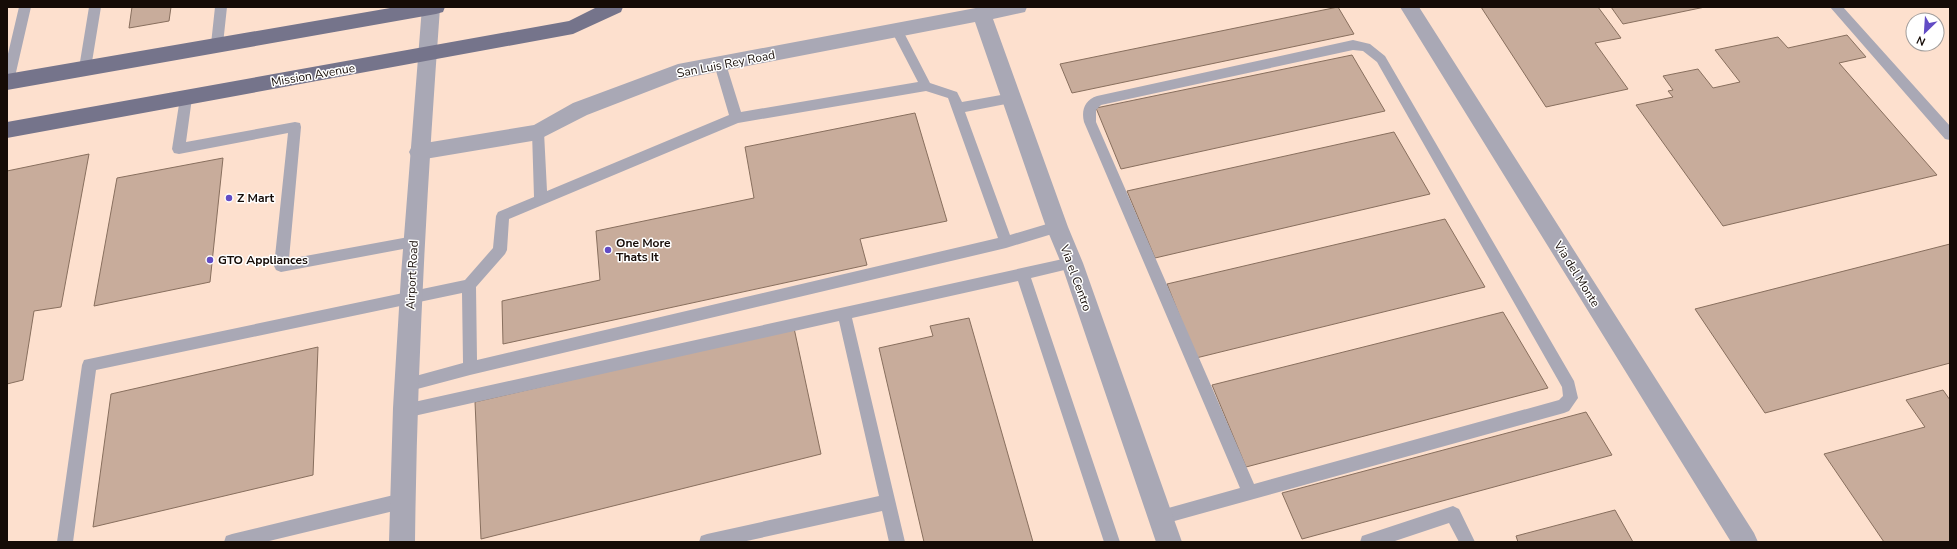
<svg xmlns="http://www.w3.org/2000/svg" width="1957" height="549" font-family="'Nunito Sans',sans-serif">
<rect width="100%" height="100%" fill="#fde0ce"/>
<path fill="#c8ac9b" stroke="#886f5e" d="M 132,7 L 171,7 L 169,21 L 129,28 Z
M 1338,7 L 1354,34 L 1072,93 L 1060,64 Z
M 1481,7 L 1598,7 L 1621,38 L 1595,43 L 1628,89 L 1546,107 Z
M 1611,7 L 1705,7 L 1623,24 Z
M 1847,35 L 1866,57 L 1839,63 L 1937,175 L 1723,226 L 1636,105 L 1673,97 L 1668,91 L 1673,90 L 1663,76 L 1698,69 L 1713,88 L 1740,82 L 1715,50 L 1778,37 L 1788,48 Z
M 1352,55 L 1385,111 L 1121,169 L 1096,108 Z
M 915,113 L 947,221 L 860,239 L 867,265 L 503,344 L 502,301 L 600,280 L 596,231 L 754,198 L 745,147 Z
M 1394,132 L 1430,194 L 1155,258 L 1127,191 Z
M 89,154 L 61,307 L 34,311 L 23,380 L 7,384 L 7,171 Z
M 223,158 L 210,282 L 94,306 L 117,178 Z
M 1445,219 L 1485,287 L 1196,358 L 1167,284 Z
M 1950,244 L 1950,363 L 1765,413 L 1695,309 Z
M 1503,312 L 1548,388 L 1246,467 L 1212,385 Z
M 969,318 L 1033,542 L 924,542 L 879,348 L 933,336 L 930,326 Z
M 794,328 L 821,454 L 481,539 L 475,402 Z
M 318,347 L 313,475 L 93,527 L 111,394 Z
M 1943,390 L 1950,400 L 1950,542 L 1884,542 L 1824,454 L 1925,427 L 1906,400 Z
M 1586,412 L 1612,455 L 1302,539 L 1282,493 Z
M 1615,510 L 1633,542 L 1518,542 L 1516,536 Z"/>
<g fill="none" stroke-linecap="round" stroke-linejoin="round">
<path fill="#a9a8b5" fill-rule="evenodd" d="M 19,7 L 31,7 L 14,81 L 12,84 L 8,86 L 7,58 Z
M 89,7 L 101,7 L 91,68 L 89,71 L 85,73 L 81,71 L 79,68 Z
M 215,7 L 227,7 L 223,44 L 221,47 L 213,47 L 211,44 Z
M 1830,7 L 1843,7 L 1950,126 L 1950,140 L 1945,139 Z
M 897,25 L 901,27 L 930,83 L 957,92 L 962,102 L 1012,93 L 1016,94 L 1018,98 L 1016,102 L 965,112 L 1010,235 L 1057,221 L 1062,223 L 1064,227 L 1062,231 L 1006,248 L 470,375 L 406,392 L 401,390 L 399,385 L 401,380 L 463,363 L 462,293 L 96,370 L 73,542 L 57,542 L 82,365 L 84,360 L 465,280 L 493,248 L 496,216 L 498,212 L 534,197 L 532,132 L 533,128 L 538,127 L 543,128 L 544,132 L 547,191 L 729,115 L 714,64 L 716,61 L 720,59 L 724,61 L 726,64 L 741,112 L 918,82 L 891,30 L 893,27 ZM 926,91 L 948,98 L 998,238 L 477,360 L 476,287 L 505,254 L 507,250 L 509,219 L 738,123 Z
M 1353,40 L 1370,44 L 1385,56 L 1574,381 L 1578,398 L 1569,411 L 1564,413 L 1160,525 L 1154,522 L 1152,517 L 1154,512 L 1240,488 L 1084,122 C 1081,110 1085,100 1097,96 ZM 1353,50 L 1363,51 L 1377,62 L 1562,387 L 1563,396 L 1559,400 L 1254,484 L 1096,122 L 1096,110 L 1101,105 Z
M 186,93 L 190,94 L 192,98 L 186,142 L 295,122 L 300,123 L 301,127 L 289,259 L 414,236 L 419,238 L 421,242 L 419,246 L 281,272 L 276,270 L 274,266 L 288,133 L 179,154 L 174,153 L 172,149 L 180,98 L 182,94 Z
M 1072,257 L 1077,259 L 1079,263 L 1077,267 L 1031,278 L 1120,542 L 1104,542 L 1018,281 L 852,318 L 905,542 L 889,542 L 882,511 L 742,542 L 699,542 L 701,536 L 707,534 L 879,496 L 839,321 L 405,418 L 400,416 L 397,411 L 400,406 L 405,404 Z
M 402,493 L 408,496 L 410,501 L 408,506 L 402,509 L 265,542 L 224,542 L 226,536 L 232,534 Z
M 1453,506 L 1459,509 L 1475,542 L 1459,542 L 1449,523 L 1392,542 L 1360,542 L 1362,536 L 1368,534 Z"/>
<path fill="#a9a8b5" fill-rule="evenodd" d="M 981,7 L 1027,7 L 1025,12 L 993,19 L 1068,227 L 1083,263 L 1182,542 L 1156,542 L 1061,263 L 1046,227 L 975,22 L 680,79 L 587,115 L 538,140 L 419,160 L 412,158 L 409,152 L 412,146 L 419,144 L 534,125 L 573,103 L 678,64 Z
M 1400,7 L 1419,7 L 1754,533 L 1758,542 L 1731,542 Z"/>
<path fill="#a9a8b5" fill-rule="evenodd" d="M 422,7 L 440,8 C 427,186 417,364 415,542 L 389,542 L 393,408 L 401,275 Z"/>
<path fill="#75748b" fill-rule="evenodd" d="M 396,7 L 445,7 L 443,12 L 436,14 L 7,90 L 7,74 Z
M 597,7 L 623,7 L 621,12 L 573,34 L 7,138 L 7,122 L 569,21 Z"/>
</g>
<g fill="#624cc5" stroke="#fff" stroke-width="1.5">
<circle cx="229" cy="198" r="4"/>
<circle cx="608" cy="250" r="4"/>
<circle cx="210" cy="260" r="4"/>
</g>
<g text-anchor="middle" stroke-width="3" stroke-linejoin="round" paint-order="stroke">
<g font-size="12" fill="#150b06" stroke="#fff">
<text transform="translate(726 64) rotate(-11)" y="4">San Luis Rey Road</text>
<text transform="translate(313 75) rotate(-10)" y="4">Mission Avenue</text>
<text transform="translate(1577 274) rotate(58)" y="4">Via del Monte</text>
<text transform="translate(412 275) rotate(-87)" y="4">Airport Road</text>
<text transform="translate(1076 278) rotate(70)" y="4">Via el Centro</text>
</g>
<g font-size="12" font-weight="bold" fill="#150b06" stroke="#fff" text-anchor="start">
<text x="237" y="202">Z Mart</text>
<text x="616" y="247">One More<tspan x="616" dy="14">Thats It</tspan></text>
<text x="218" y="264">GTO Appliances</text>
</g>
</g>
<rect width="1957" height="549" fill="none" stroke="#150b06" stroke-width="16"/>
<g transform="translate(1925 32) rotate(205)"><circle r="19" fill="#ffffff" stroke="#a19d9b"/>
<path d="M0-3L7 15L0 10L-7 15Z" fill="#624cc5"/>
<text y="-6" font-size="11" font-weight="bold" text-anchor="middle" fill="#150b06">N</text>
</g>
</svg>
